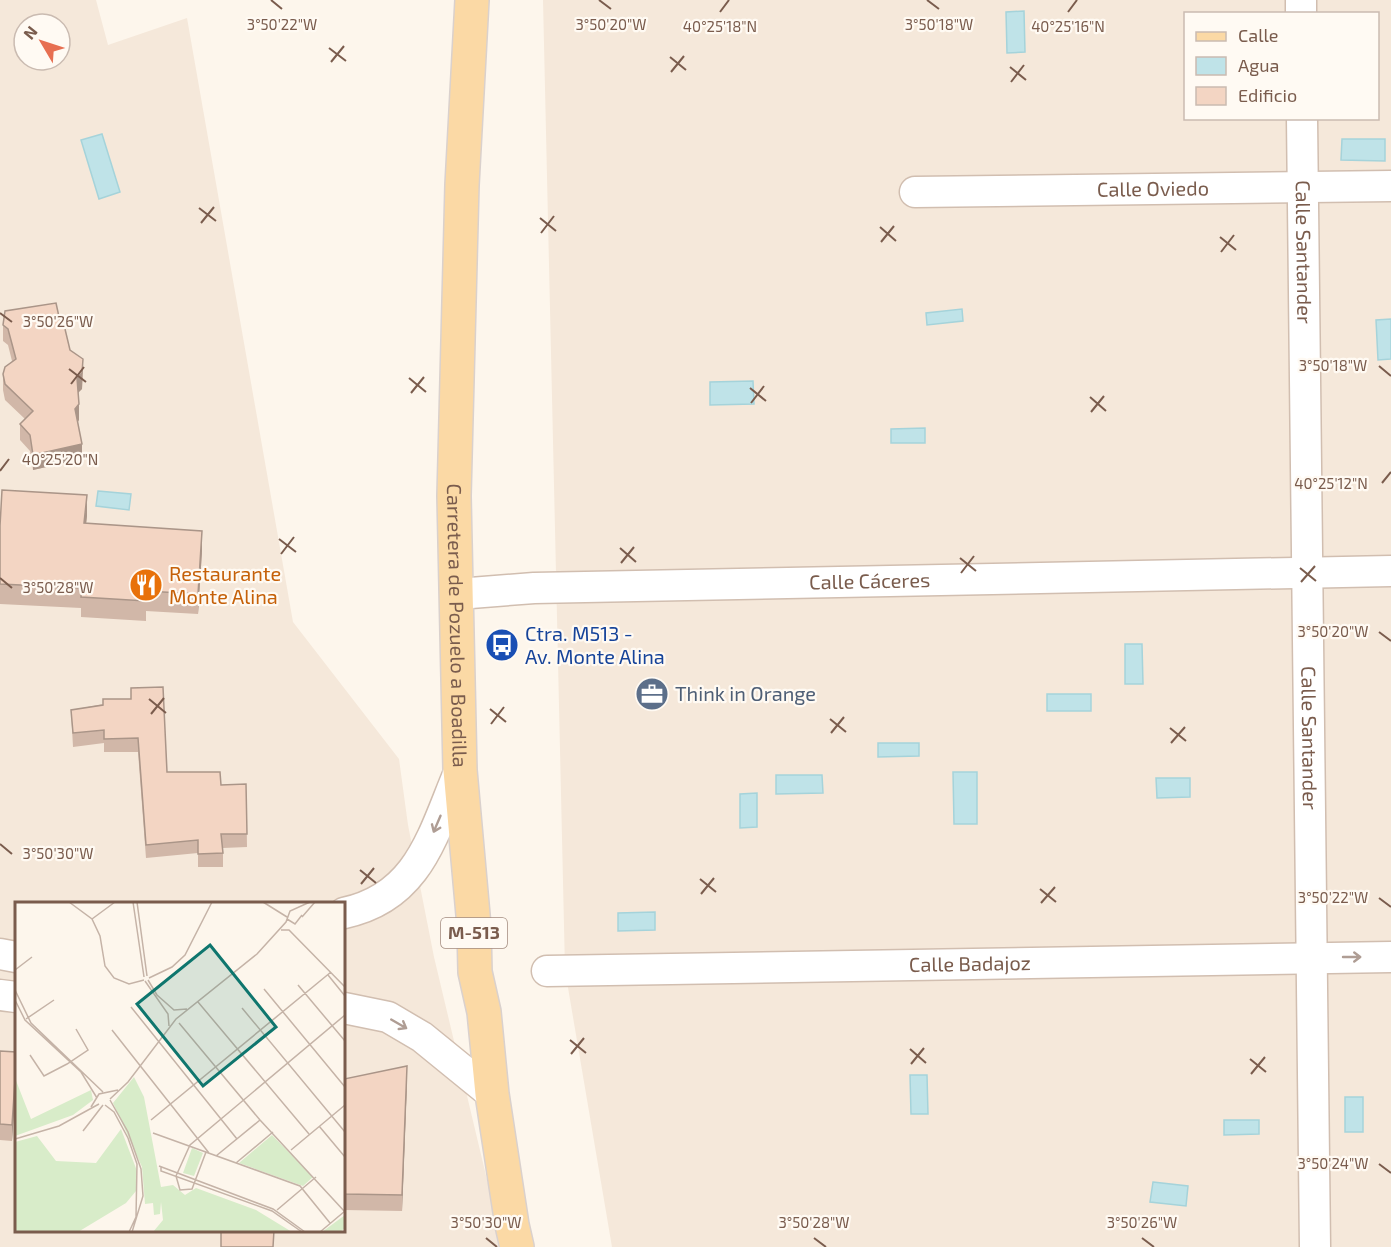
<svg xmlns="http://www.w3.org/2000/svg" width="1391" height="1247" font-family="'Exo 2',sans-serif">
<rect width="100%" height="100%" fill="#fdf6ec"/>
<path fill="#f5e8da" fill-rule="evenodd" d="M 0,0 L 96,0 L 108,45 L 187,18 L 293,622 L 399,759 L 408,825 L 434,957 L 503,1247 L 0,1247 ZM 24,24 L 60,24 L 60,60 L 24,60 ZM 16,904 L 344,904 L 344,1230 L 16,1230 Z
M 543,0 L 1391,0 L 1391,1247 L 612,1247 L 565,970 ZM 1186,14 L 1378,14 L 1378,118 L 1186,118 Z"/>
<path fill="#bfe3e8" stroke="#a5d3da" stroke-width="1.5" d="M 1024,11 L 1025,52 L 1007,53 L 1006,12 Z
M 102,134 L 120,192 L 99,199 L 81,140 Z
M 1342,139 L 1385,139 L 1385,161 L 1341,160 Z
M 962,309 L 963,321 L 927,325 L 926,313 Z
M 1391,319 L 1391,359 L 1378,360 L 1376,320 Z
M 753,381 L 754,404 L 710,405 L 710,382 Z
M 925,428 L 925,443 L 891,443 L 891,429 Z
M 98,491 L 131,494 L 129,510 L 96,506 Z
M 1125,644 L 1142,644 L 1143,684 L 1125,684 Z
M 1047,694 L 1091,694 L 1091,711 L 1047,711 Z
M 878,743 L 919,743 L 919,756 L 878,757 Z
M 953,772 L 977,772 L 977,824 L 954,824 Z
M 776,775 L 822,775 L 823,793 L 776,794 Z
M 1156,778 L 1190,778 L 1190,797 L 1157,798 Z
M 757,793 L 757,827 L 740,828 L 740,794 Z
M 655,912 L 655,930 L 618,931 L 618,913 Z
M 910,1075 L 927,1075 L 928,1114 L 911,1114 Z
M 1345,1097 L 1363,1097 L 1363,1132 L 1345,1132 Z
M 1224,1120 L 1259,1120 L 1259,1134 L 1224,1135 Z
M 1153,1182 L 1188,1186 L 1186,1206 L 1150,1202 Z"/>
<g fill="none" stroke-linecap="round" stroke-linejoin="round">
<g stroke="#d1beb0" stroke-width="33">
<g id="minor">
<path d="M 1301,0 L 1301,14"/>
<path id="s1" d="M 1302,118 L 1315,1247"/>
<path id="s2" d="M 915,192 L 1391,186"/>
<path id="s3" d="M 458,594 L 534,588 L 1391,571"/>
<path d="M 344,913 C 420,897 433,833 460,770"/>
<path d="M 0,954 L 16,957"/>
<path id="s4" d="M 547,971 L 1391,957"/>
<path d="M 0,995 L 16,997"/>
<path d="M 344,1008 L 388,1017 L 422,1037 L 492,1094"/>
</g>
</g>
<g stroke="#dad1cd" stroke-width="36">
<g id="major">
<path id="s5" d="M 472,0 L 462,185 L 454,496 L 460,770 L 474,926 L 475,972 L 484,1012 L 492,1094 L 512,1225 L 517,1247"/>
</g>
</g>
<use href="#minor" stroke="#fff" stroke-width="30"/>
<use href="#major" stroke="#fbd9a5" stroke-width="33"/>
</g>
<path fill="#d1b7a8" d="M 3,325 L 61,326 L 70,350 L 83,374 L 82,389 L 78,392 L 79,420 L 78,422 L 82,459 L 33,470 L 30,451 L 20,440 L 20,424 L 25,419 L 5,400 L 3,390 L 3,374 L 12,361 L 8,345 L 3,341 Z
M 87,516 L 86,523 L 202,551 L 198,614 L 146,611 L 146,621 L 81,617 L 81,608 L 0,604 L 0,526 Z
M 131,699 L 167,772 L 221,785 L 246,784 L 247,847 L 223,848 L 223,867 L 198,867 L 198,853 L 146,858 L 138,752 L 104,752 L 104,743 L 73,747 L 71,710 Z
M 0,1051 L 16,1052 L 16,1081 L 12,1141 L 0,1140 Z
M 344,1079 L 407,1081 L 402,1211 L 344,1210 Z"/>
<path fill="#aa9588" d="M 83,359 L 82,389 L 77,394 L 77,378 Z
M 79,404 L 79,420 L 75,425 L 75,409 Z
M 82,444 L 82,459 L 33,470 L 33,455 Z
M 87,495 L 87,516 L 84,543 L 84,523 Z
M 202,531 L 202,551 L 198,614 L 198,594 Z
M 16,1065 L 16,1081 L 12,1141 L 12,1125 Z
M 407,1066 L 407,1081 L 402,1211 L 402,1195 Z"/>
<path fill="#f3d5c3" stroke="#aa9588" stroke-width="1.5" d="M 56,303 L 61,326 L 65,329 L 70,350 L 83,359 L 82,373 L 77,378 L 79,404 L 75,409 L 82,444 L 33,455 L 30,435 L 20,424 L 33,411 L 5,384 L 3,374 L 5,367 L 16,359 L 8,329 L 3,325 L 5,311 Z
M 2,490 L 87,495 L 84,523 L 202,531 L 198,594 L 146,591 L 146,601 L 81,597 L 82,588 L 0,584 L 0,526 Z
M 163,687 L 167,772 L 220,772 L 221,785 L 246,784 L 247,834 L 221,834 L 223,853 L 198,854 L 198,840 L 146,845 L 138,738 L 104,739 L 104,730 L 73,733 L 71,710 L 103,705 L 103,699 L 131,699 L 131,688 Z
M 0,1051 L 16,1052 L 16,1065 L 12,1125 L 0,1124 Z
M 407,1066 L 402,1195 L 344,1194 L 344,1079 Z
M 221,1230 L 274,1230 L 273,1247 L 221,1247 Z"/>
<defs><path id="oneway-shaft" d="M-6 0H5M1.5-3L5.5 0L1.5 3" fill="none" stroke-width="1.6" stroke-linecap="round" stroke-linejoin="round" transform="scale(1.5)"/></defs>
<g stroke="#af9d94">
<use href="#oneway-shaft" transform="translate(437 824) rotate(113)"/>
<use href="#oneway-shaft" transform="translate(1352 957)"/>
<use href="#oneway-shaft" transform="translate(399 1024) rotate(30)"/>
</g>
<path fill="none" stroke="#7a5c4d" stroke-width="2" d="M 271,0 L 282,9M 599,0 L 611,9M 927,0 L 939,9M 720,12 L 729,0M 1068,12 L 1077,0M 329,48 L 346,61M 670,57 L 686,70M 331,62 L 344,46M 1010,67 L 1026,80M 671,72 L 684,56M 1011,82 L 1024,65M 199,208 L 216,221M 540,218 L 556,231M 201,223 L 214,207M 880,227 L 896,241M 541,233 L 554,216M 1220,237 L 1236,250M 881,242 L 894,226M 1221,252 L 1234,235M 0,313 L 12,322M 1379,366 L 1391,376M 69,369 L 86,382M 409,378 L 426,392M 71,384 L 84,367M 750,388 L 766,401M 411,393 L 424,377M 1090,397 L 1106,411M 751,403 L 764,386M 1091,412 L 1104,396M 0,471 L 9,459M 1382,483 L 1391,472M 279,539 L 296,552M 620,548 L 636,562M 281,554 L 294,537M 960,558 L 976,571M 621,563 L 634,547M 1300,568 L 1316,581M 961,573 L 974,556M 0,578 L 12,588M 1301,582 L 1315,566M 1379,632 L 1391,641M 149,699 L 166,713M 490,709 L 506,722M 151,714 L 164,698M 830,719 L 846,732M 491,724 L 504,707M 1170,728 L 1186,741M 831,733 L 844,717M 1171,743 L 1185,727M 0,844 L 12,854M 360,870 L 376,883M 700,879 L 716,892M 361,884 L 374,868M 1040,889 L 1056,902M 701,894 L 714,878M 1379,898 L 1391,907M 1041,903 L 1055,887M 570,1040 L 586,1053M 910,1049 L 926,1063M 571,1054 L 584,1038M 1250,1059 L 1266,1072M 911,1064 L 924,1048M 1251,1074 L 1265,1057M 1379,1164 L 1391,1173M 486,1238 L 497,1247M 814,1238 L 826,1247M 1142,1238 L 1154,1247"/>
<defs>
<g id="restaurant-disc" transform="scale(1.725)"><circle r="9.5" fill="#e8710a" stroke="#fffaf3"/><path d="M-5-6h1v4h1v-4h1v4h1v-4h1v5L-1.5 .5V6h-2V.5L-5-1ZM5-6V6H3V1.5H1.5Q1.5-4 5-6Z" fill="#fff"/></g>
<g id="bus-disc" transform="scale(1.725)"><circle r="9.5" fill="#1a4fb4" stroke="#fffaf3"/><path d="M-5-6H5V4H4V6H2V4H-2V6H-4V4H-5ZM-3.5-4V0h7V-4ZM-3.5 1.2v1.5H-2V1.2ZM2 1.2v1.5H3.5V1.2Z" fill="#fff"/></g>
<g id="office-disc" transform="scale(1.725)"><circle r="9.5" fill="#5c6f8a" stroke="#fffaf3"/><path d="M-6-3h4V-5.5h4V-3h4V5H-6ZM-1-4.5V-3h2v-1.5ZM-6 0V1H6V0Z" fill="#fff"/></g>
</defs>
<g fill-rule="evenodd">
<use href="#restaurant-disc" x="146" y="585"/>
<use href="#bus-disc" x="502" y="645"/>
<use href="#office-disc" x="652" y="694"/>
</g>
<g text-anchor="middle" stroke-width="4.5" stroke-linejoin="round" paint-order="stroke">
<rect fill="#fffaf3" stroke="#a28b7f" stroke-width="1.5" x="441" y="918" width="66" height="30" rx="4.5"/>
<g font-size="18" font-weight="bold" fill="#7a5c4d">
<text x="474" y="939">M-513</text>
</g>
<g font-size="20" fill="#7a5c4d" stroke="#fffaf3">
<text dy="7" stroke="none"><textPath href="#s2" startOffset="238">Calle Oviedo</textPath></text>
<text dy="7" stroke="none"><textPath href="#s1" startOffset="134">Calle Santander</textPath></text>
<text dy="7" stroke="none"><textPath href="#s3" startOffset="412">Calle Cáceres</textPath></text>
<text dy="7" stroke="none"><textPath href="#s5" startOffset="626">Carretera de Pozuelo a Boadilla</textPath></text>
<text dy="7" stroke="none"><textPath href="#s1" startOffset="620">Calle Santander</textPath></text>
<text dy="7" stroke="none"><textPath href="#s4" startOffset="423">Calle Badajoz</textPath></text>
</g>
<g font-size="20" fill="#c56008" stroke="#fffaf3" text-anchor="start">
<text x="169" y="581">Restaurante<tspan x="169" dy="23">Monte Alina</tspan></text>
</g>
<g font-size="20" fill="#164399" stroke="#fffaf3" text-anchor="start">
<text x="525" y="641">Ctra. M513 -<tspan x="525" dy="23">Av. Monte Alina</tspan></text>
</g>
<g font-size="20" fill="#4e5e75" stroke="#fffaf3" text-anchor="start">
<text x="675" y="701">Think in Orange</text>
</g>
</g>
<g transform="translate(15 902)">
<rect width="330" height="330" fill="#fdf6ec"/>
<path d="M 119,175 L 129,195 L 146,285 L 158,283 L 170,293 L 181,286 L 241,308 L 277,330 L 138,330 L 148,318 L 146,300 L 145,312 L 139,313 L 138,301 L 130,302 L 127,265 L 98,201 ZM 0,176 L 16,217 L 76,188 L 78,198 L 58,213 L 0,234 ZM 106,227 L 122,269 L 121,289 L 111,301 L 63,330 L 0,330 L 0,240 L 22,234 L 41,259 L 81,261 ZM 257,233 L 298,275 L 288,284 L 224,261 ZM 177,246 L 188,251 L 179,274 L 168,271 ZM 330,313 L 330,326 L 325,330 L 307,330 Z" fill="#d8ecc9"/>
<path fill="none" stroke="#c5b3a7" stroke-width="1.5" d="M 54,0 L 77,17 L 85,34 L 90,64 L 99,76 L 114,82 L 129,78M 118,0 L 129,75M 122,0 L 132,74M 248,0 L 272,15M 287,15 L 300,0M 77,17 L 100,0M 272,17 L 280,22 L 287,13M 266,28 L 274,28 L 330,85M 0,68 L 17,55M 313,73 L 330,94M 134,76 L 157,65 L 170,53 L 197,0M 133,78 L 142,93 L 159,108 L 172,107M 130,79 L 153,112 L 154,124M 283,83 L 330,139M 249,87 L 330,185M 0,88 L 16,121 L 88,190M 0,98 L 10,118 L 66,170 L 82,196M 183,100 L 294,232M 116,105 L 222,237M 227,106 L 330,230M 11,117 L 39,98M 164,121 L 245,218 L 330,310M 97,128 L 194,251M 15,153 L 29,174 L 52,162 L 73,148 L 61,127M 95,197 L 113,180 L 161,117 L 242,52 L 271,20 L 275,9 L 295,0M 95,198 L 113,230 L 126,267 L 128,294 L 117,330M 90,203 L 99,210 L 113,236 L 122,262 L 121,315 L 114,330M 76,205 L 84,192 L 103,188M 136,218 L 316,70M 304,224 L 330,255M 68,229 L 88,203M 138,231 L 285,284 L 315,321M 0,237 L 44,224 L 84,202M 276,248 L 330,203M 191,250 L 177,287 L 165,288 L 161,274 L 175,243 L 330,113M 201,254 L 245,218M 221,261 L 258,230M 144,264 L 258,307 L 290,330M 146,265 L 146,269 L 257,309 L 287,330M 262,308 L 301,275M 305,330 L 330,309"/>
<path fill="#0f766e" fill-opacity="0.15" stroke="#0f766e" stroke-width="3" d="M 195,43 L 261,125 L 188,184 L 122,102 Z"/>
<rect width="330" height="330" fill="none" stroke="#7a5c4d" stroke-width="3"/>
</g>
<g font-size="15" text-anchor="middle" fill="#7a5c4d" stroke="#fffaf3" stroke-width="4.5" stroke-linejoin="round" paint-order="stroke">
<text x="282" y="30">3°50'22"W</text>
<text x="611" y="30">3°50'20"W</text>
<text x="939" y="30">3°50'18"W</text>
<text x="720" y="32">40°25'18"N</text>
<text x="1068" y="32">40°25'16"N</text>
<text x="58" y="327">3°50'26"W</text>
<text x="1333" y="371">3°50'18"W</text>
<text x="60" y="465">40°25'20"N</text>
<text x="1331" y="489">40°25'12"N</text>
<text x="58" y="593">3°50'28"W</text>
<text x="1333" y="637">3°50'20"W</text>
<text x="58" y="859">3°50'30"W</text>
<text x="1333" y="903">3°50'22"W</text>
<text x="1333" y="1169">3°50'24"W</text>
<text x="486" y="1228">3°50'30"W</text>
<text x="814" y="1228">3°50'28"W</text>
<text x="1142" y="1228">3°50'26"W</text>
</g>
<rect x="1184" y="12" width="195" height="108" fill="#fffaf3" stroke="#cabbb1" stroke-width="1.5"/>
<rect x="1196" y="32" width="30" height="9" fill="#fbd9a5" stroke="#cabbb1" stroke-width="1.5"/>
<text x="1238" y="42" font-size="18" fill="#7a5c4d">Calle</text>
<rect x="1196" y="57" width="30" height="18" fill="#bfe3e8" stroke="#cabbb1" stroke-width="1.5"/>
<text x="1238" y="72" font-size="18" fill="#7a5c4d">Agua</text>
<rect x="1196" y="87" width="30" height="18" fill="#f3d5c3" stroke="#cabbb1" stroke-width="1.5"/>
<text x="1238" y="102" font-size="18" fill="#7a5c4d">Edificio</text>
<g transform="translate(42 42) rotate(309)"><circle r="28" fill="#fffaf3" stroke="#cabbb1" stroke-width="1.5"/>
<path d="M0-4.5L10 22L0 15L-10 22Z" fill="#e76f51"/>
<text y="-9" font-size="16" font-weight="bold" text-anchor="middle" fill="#7a5c4d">N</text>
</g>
</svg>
